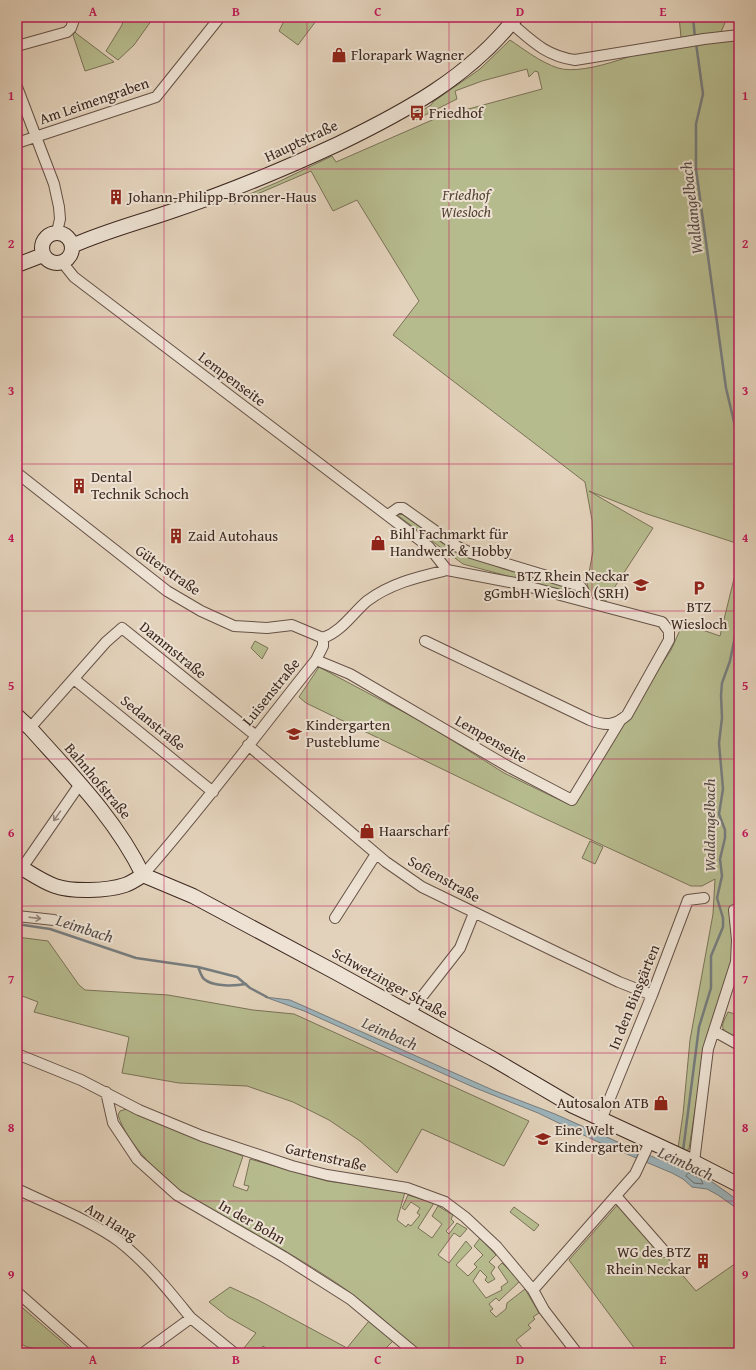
<svg xmlns="http://www.w3.org/2000/svg" width="756" height="1370" font-family="'Gentium Book Plus',serif">
<rect width="100%" height="100%" fill="#e3d2bb"/>
<filter id="stains"><feTurbulence type="fractalNoise" baseFrequency=".005" numOctaves="4"/><feColorMatrix values="0 0 0 0 .2 0 0 0 0 .09 0 0 0 0 .02 0 0 0 .5 -.17"/></filter>
<radialGradient id="worn" r=".72"><stop offset=".6" stop-color="#630" stop-opacity="0"/><stop offset="1" stop-color="#630" stop-opacity=".3"/></radialGradient>
<path fill="#b6bb8e" stroke="#7a7257" d="M 124,17 L 154,17 L 134,45 L 118,60 L 106,51 L 122,25 Z
M 286,17 L 319,17 L 298,45 L 279,31 Z
M 679,17 L 739,17 L 739,20 L 727,18 L 721,32 L 739,30 L 739,544 L 647,514 L 589,491 L 653,528 L 603,605 L 592,603 L 587,583 L 593,551 L 592,520 L 585,482 L 393,335 L 419,301 L 357,200 L 333,211 L 311,171 L 234,204 L 238,199 L 278,182 L 332,156 L 336,162 L 439,117 L 542,89 L 538,72 L 535,71 L 529,77 L 527,69 L 482,81 L 455,91 L 457,99 L 415,120 L 413,116 L 431,105 L 433,102 L 480,69 L 510,40 C 525,50 540,62 558,68 C 587,77 651,48 681,37 Z
M 75,32 L 77,34 L 114,62 L 85,71 L 73,35 Z
M 405,514 L 452,550 L 504,569 L 573,588 L 577,592 L 574,594 L 463,564 L 397,515 Z
M 739,558 L 739,732 L 735,754 L 739,780 L 739,861 L 734,879 L 738,905 L 737,940 L 714,1031 L 706,1038 L 689,1149 L 686,1151 L 678,1148 L 683,1114 L 690,1040 L 713,914 L 715,879 L 702,886 L 691,886 L 535,814 L 306,703 L 299,697 L 319,667 L 428,725 L 504,773 L 570,805 L 671,650 L 680,630 L 694,627 L 720,636 Z
M 255,641 L 268,648 L 262,659 L 251,648 Z
M 590,841 L 603,847 L 595,864 L 582,858 Z
M 17,937 L 48,941 L 79,985 L 85,990 L 168,995 L 253,1010 L 294,1014 L 529,1121 L 504,1166 L 422,1129 L 397,1173 L 360,1141 L 329,1120 L 293,1102 L 247,1086 L 179,1083 L 122,1073 L 129,1037 L 34,1012 L 38,1002 L 17,994 Z
M 728,1012 L 739,1015 L 739,1025 L 733,1036 C 718,1029 722,1025 728,1012 Z
M 127,1109 L 181,1133 L 243,1156 L 233,1186 L 247,1191 L 249,1186 L 244,1185 L 250,1159 L 327,1181 L 405,1192 L 397,1220 L 406,1227 L 408,1224 L 411,1226 L 420,1215 L 417,1213 L 420,1208 L 411,1202 L 405,1210 L 402,1208 L 408,1195 L 434,1203 L 418,1228 L 432,1238 L 442,1224 L 432,1216 L 438,1206 L 453,1215 L 451,1219 L 454,1222 L 446,1231 L 449,1234 L 457,1223 L 467,1229 L 460,1237 L 454,1233 L 438,1255 L 449,1263 L 466,1241 L 472,1248 L 456,1265 L 468,1276 L 477,1267 L 474,1264 L 483,1255 L 474,1246 L 480,1238 L 496,1255 L 489,1262 L 495,1267 L 491,1273 L 495,1279 L 488,1283 L 485,1280 L 487,1277 L 480,1270 L 473,1281 L 486,1298 L 502,1290 L 501,1287 L 508,1282 L 498,1267 L 502,1263 L 520,1281 L 499,1301 L 496,1298 L 489,1304 L 493,1309 L 490,1311 L 496,1317 L 506,1309 L 507,1303 L 525,1289 L 539,1313 L 533,1317 L 535,1319 L 528,1325 L 531,1328 L 516,1340 L 524,1350 L 526,1349 L 530,1353 L 421,1353 C 394,1329 363,1300 332,1280 C 306,1263 279,1247 252,1232 C 230,1219 206,1209 186,1195 C 162,1178 127,1144 118,1115 L 120,1111 Z
M 620,1202 L 696,1291 L 739,1261 L 739,1353 L 638,1353 L 569,1260 Z
M 514,1207 L 539,1225 L 534,1231 L 510,1212 Z
M 230,1287 L 258,1300 L 347,1348 L 369,1321 L 393,1341 L 381,1353 L 272,1353 L 263,1346 L 257,1353 L 247,1353 L 244,1348 L 256,1333 L 228,1317 L 209,1302 Z
M 17,1303 L 75,1353 L 46,1353 L 44,1350 L 27,1347 L 17,1342 Z"/>
<path fill="#9cb4bc" stroke="#767c7e" d="M 265,997 L 290,1000 L 495,1091 L 555,1114 L 638,1151 L 661,1160 L 674,1164 L 679,1163 L 701,1174 L 739,1201 L 739,1210 L 718,1195 L 707,1189 L 692,1187 L 683,1179 L 672,1173 L 596,1141 L 538,1113 L 473,1087 L 304,1011 Z"/>
<g fill="none" stroke-linecap="round" stroke-linejoin="round">
<path stroke="#6c6e6e" stroke-width="1" d="M 689,1173 L 701,1179 L 703,1184 L 694,1183 L 686,1176 Z"/>
<path stroke="#767c7e" stroke-width="2.5" d="M 693,17 L 695,38
M 696,43 L 703,94 L 696,124 L 696,169 L 726,388 L 739,443
M 17,924 L 50,929 L 136,958 L 198,967 L 237,977 L 250,988 L 267,997
M 198,967 C 200,971 201,976 204,979 C 213,987 235,986 246,984
M 683,1151 L 699,1027 L 711,988 L 711,956 L 723,927 L 723,918 L 717,898 L 722,876 L 720,859 L 725,838 L 725,830 L 719,814 L 723,789 L 719,743 L 722,718 L 721,695 L 722,683 L 730,661 L 739,617"/>
<g stroke="#665247" stroke-width="12">
<path id="street" d="M 511,23 C 532,41 546,56 575,60 L 704,39 L 739,35
M 17,46 L 67,32 L 71,28 L 75,17
M 17,87 L 54,184 L 59,207 L 60,219 L 57,232
M 17,143 L 156,97 L 220,17
M 62,262 L 74,277 L 429,547 L 447,570 L 515,583 L 662,622 L 669,631 L 669,640 L 627,715 C 615,726 605,726 590,720 L 425,641
M 17,473 L 167,591 L 201,611 L 234,626 L 267,628 L 292,625 L 323,638
M 388,515 L 398,508 L 403,508 L 458,547 L 471,553 L 580,586 L 585,593 L 584,601
M 316,660 L 350,674 L 509,767 L 572,800 L 620,721
M 74,679 L 213,792
M 30,728 L 106,642 L 122,628 L 255,735
M 248,745 L 386,862 L 422,887 L 556,952 L 619,982 L 652,995
M 22,868 L 80,784
M 143,875 C 204,806 258,732 316,660 L 323,646 L 323,638 C 342,631 352,614 367,601 C 391,583 418,577 447,570
M 17,916 L 54,920
M 335,918 L 376,854
M 410,1012 L 460,948 L 474,913
M 714,1031 L 739,1045
M 17,1054 L 81,1080 L 139,1110 L 202,1136 L 292,1166 L 327,1175 L 407,1188 L 445,1202 L 465,1217 L 497,1247 L 533,1290 L 544,1310 L 577,1353
M 106,1092 L 113,1123 L 137,1159 L 177,1195 L 284,1257 L 350,1299 L 415,1353
M 601,1120 L 652,995 L 688,900 L 704,898
M 694,1162 L 708,1049 L 736,962 L 737,940 L 734,910
M 17,1189 C 50,1205 92,1221 120,1242 C 148,1264 169,1291 191,1318
M 616,1196 L 665,1252
M 533,1290 L 635,1174 L 650,1142
M 17,1292 L 86,1353
M 143,1353 L 191,1318 L 234,1353"/>
</g>
<g stroke="#3d2820" stroke-width="16">
<path id="secondary" d="M42 248a15 15 0 1 1 30 0a15 15 0 1 1-30 0Z
M 72,246 C 105,231 141,222 175,210 C 231,191 284,169 338,144 C 404,112 470,77 516,17
M 17,265 L 43,255
M 17,716 L 30,728 C 71,774 116,819 143,875
M 17,865 C 29,872 41,881 55,886 C 72,892 107,891 125,885 C 131,883 137,879 143,875
M 143,875 L 193,896 L 335,972 L 493,1059 L 573,1106 L 694,1162 L 739,1185"/>
</g>
<use href="#street" stroke="#ede2d3" stroke-width="10"/>
<use href="#secondary" stroke="#ede2d3" stroke-width="14"/>
</g>
<defs><path id="oneway-shaft" d="M-6 0H5M1.5-3L5.5 0L1.5 3" fill="none" stroke-width="1.6" stroke-linecap="round" stroke-linejoin="round"/></defs>
<g stroke="#95857a">
<use href="#oneway-shaft" transform="translate(57 816) rotate(125)"/>
<use href="#oneway-shaft" transform="translate(35 918) rotate(7)"/>
</g>
<path fill="none" stroke="#c2185b" stroke-width="1" stroke-opacity="0.55" d="M 164,17 L 164,1353M 307,17 L 307,1353M 449,17 L 449,1353M 592,17 L 592,1353M 17,169 L 739,169M 17,317 L 739,317M 17,464 L 739,464M 17,611 L 739,611M 17,759 L 739,759M 17,906 L 739,906M 17,1053 L 739,1053M 17,1201 L 739,1201"/>
<defs>
<g id="shop-bare" transform="scale(1.2)"><path d="M-5-2.5h2.3a2.7 3.5 0 0 1 5.4 0H5L5.5 6h-11ZM-1.5-2.5h3a1.5 2.3 0 0 0-3 0Z" fill="#8f2418" stroke="#ede2d3" stroke-width="2.5" paint-order="stroke"/></g>
<g id="bus-bare" transform="scale(1.2)"><path d="M-5-6H5V4H4V6H2V4H-2V6H-4V4H-5ZM-3.5-4V0h7V-4ZM-3.5 1.2v1.5H-2V1.2ZM2 1.2v1.5H3.5V1.2Z" fill="#8f2418" stroke="#ede2d3" stroke-width="2.5" paint-order="stroke"/></g>
<g id="building-bare" transform="scale(1.2)"><path d="M-4-6H4V6H1V3H-1V6H-4ZM-2.5-4.3h1.7v1.8h-1.7ZM.8-4.3h1.7v1.8H.8ZM-2.5-1h1.7V.8h-1.7ZM.8-1h1.7V.8H.8Z" fill="#8f2418" stroke="#ede2d3" stroke-width="2.5" paint-order="stroke"/></g>
<g id="school-bare" transform="scale(1.2)"><path d="M0-5L7-2L0 1L-7-2ZM-4 1L0 2.5L4 1V4Q0 6-4 4Z" fill="#8f2418" stroke="#ede2d3" stroke-width="2.5" paint-order="stroke"/></g>
<g id="parking-bare" transform="scale(1.2)"><path d="M-3.5-5.5H1a3.5 3.5 0 0 1 0 7H-1V5.5H-3.5ZM-1-3.4V-.6H.8a1.4 1.4 0 0 0 0-2.8Z" fill="#8f2418" stroke="#ede2d3" stroke-width="2.5" paint-order="stroke"/></g>
</defs>
<g fill-rule="evenodd">
<use href="#shop-bare" x="339" y="55"/>
<use href="#bus-bare" x="417" y="113"/>
<use href="#building-bare" x="116" y="197"/>
<use href="#building-bare" x="79" y="486"/>
<use href="#building-bare" x="176" y="536"/>
<use href="#shop-bare" x="378" y="543"/>
<use href="#school-bare" x="641" y="585"/>
<use href="#parking-bare" x="699" y="588"/>
<use href="#school-bare" x="294" y="734"/>
<use href="#shop-bare" x="367" y="831"/>
<use href="#shop-bare" x="661" y="1103"/>
<use href="#school-bare" x="543" y="1139"/>
<use href="#building-bare" x="703" y="1261"/>
</g>
<g text-anchor="middle" stroke-width="4" stroke-linejoin="round" paint-order="stroke">
<g font-size="15" fill="#3d2820" stroke="#ede2d3" text-anchor="start">
<text x="351" y="60">Florapark Wagner</text>
<text x="429" y="118">Friedhof</text>
<text x="128" y="202">Johann-Philipp-Bronner-Haus</text>
<text x="91" y="482">Dental<tspan x="91" dy="17">Technik Schoch</tspan></text>
<text x="390" y="539">Bihl Fachmarkt für<tspan x="390" dy="17">Handwerk &amp; Hobby</tspan></text>
<text x="188" y="541">Zaid Autohaus</text>
<text x="629" y="581" text-anchor="end">BTZ Rhein Neckar<tspan x="629" dy="17">gGmbH Wiesloch (SRH)</tspan></text>
<text x="699" y="612" text-anchor="middle">BTZ<tspan x="699" dy="17">Wiesloch</tspan></text>
<text x="306" y="730">Kindergarten<tspan x="306" dy="17">Pusteblume</tspan></text>
<text x="379" y="836">Haarscharf</text>
<text x="649" y="1108" text-anchor="end">Autosalon ATB</text>
<text x="555" y="1135">Eine Welt<tspan x="555" dy="17">Kindergarten</tspan></text>
<text x="691" y="1257" text-anchor="end">WG des BTZ<tspan x="691" dy="17">Rhein Neckar</tspan></text>
</g>
<g font-size="15" fill="#3d2820" stroke="#ede2d3">
<text transform="translate(94 101) rotate(-19)" y="5">Am Leimengraben</text>
<text transform="translate(301 141) rotate(-25)" y="5">Hauptstraße</text>
<text transform="translate(232 379) rotate(37)" y="5">Lempenseite</text>
<text transform="translate(168 570) rotate(35)" y="5">Güterstraße</text>
<text transform="translate(173 650) rotate(39)" y="5">Dammstraße</text>
<text transform="translate(271 692) rotate(-51)" y="5">Luisenstraße</text>
<text transform="translate(153 723) rotate(39)" y="5">Sedanstraße</text>
<text transform="translate(491 739) rotate(30)" y="5">Lempenseite</text>
<text transform="translate(98 781) rotate(50)" y="5">Bahnhofstraße</text>
<text transform="translate(444 879) rotate(29)" y="5">Sofienstraße</text>
<text transform="translate(390 983) rotate(29)" y="5">Schwetzinger Straße</text>
<text transform="translate(634 997) rotate(-68)" y="5">In den Binsgärten</text>
<text transform="translate(326 1157) rotate(13)" y="5">Gartenstraße</text>
<text transform="translate(111 1222) rotate(32)" y="5">Am Hang</text>
<text transform="translate(252 1222) rotate(30)" y="5">In der Bohn</text>
</g>
<g font-size="15" font-style="italic" fill="#554536" stroke="#ede2d3">
<text x="466" y="200">Friedhof<tspan x="466" dy="17">Wiesloch</tspan></text>
</g>
<g font-size="16" font-style="italic" fill="#554b47" stroke="#ede2d3">
<text transform="translate(691 208) rotate(-97)" y="6">Waldangelbach</text>
<text transform="translate(709 825) rotate(-90)" y="6">Waldangelbach</text>
<text transform="translate(85 928) rotate(18)" y="6">Leimbach</text>
<text transform="translate(390 1033) rotate(24)" y="6">Leimbach</text>
<text transform="translate(686 1163) rotate(25)" y="6">Leimbach</text>
</g>
</g>
<rect width="756" height="1370" fill="none" stroke="#e3d2bb" stroke-width="44"/>
<rect x="22" y="22" width="712" height="1326" fill="none" stroke="#c2185b" stroke-width="1.5"/>
<g font-size="13" text-anchor="middle" font-weight="bold" fill="#c2185b">
<text x="93" y="16">A</text>
<text x="236" y="16">B</text>
<text x="378" y="16">C</text>
<text x="520" y="16">D</text>
<text x="663" y="16">E</text>
<text x="11" y="100">1</text>
<text x="745" y="100">1</text>
<text x="11" y="248">2</text>
<text x="745" y="248">2</text>
<text x="11" y="395">3</text>
<text x="745" y="395">3</text>
<text x="11" y="542">4</text>
<text x="745" y="542">4</text>
<text x="11" y="690">5</text>
<text x="745" y="690">5</text>
<text x="11" y="837">6</text>
<text x="745" y="837">6</text>
<text x="11" y="984">7</text>
<text x="745" y="984">7</text>
<text x="11" y="1132">8</text>
<text x="745" y="1132">8</text>
<text x="11" y="1279">9</text>
<text x="745" y="1279">9</text>
<text x="93" y="1364">A</text>
<text x="236" y="1364">B</text>
<text x="378" y="1364">C</text>
<text x="520" y="1364">D</text>
<text x="663" y="1364">E</text>
</g>
<rect width="100%" height="100%" filter="url(#stains)"/>
<rect width="100%" height="100%" fill="url(#worn)"/>
</svg>
